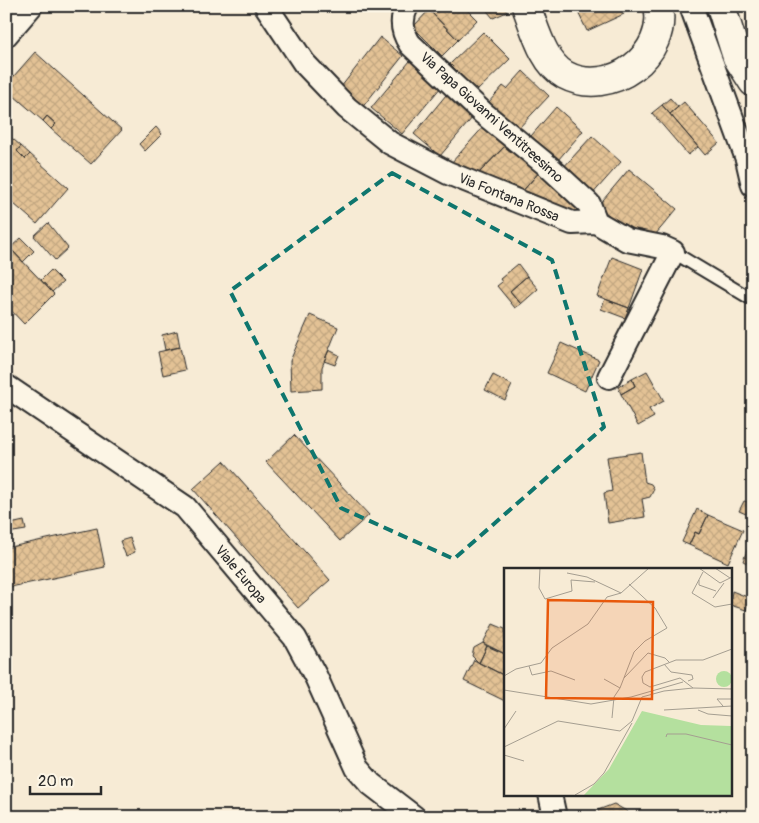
<svg xmlns="http://www.w3.org/2000/svg" width="759" height="823" font-family="Pangolin,sans-serif">
<defs>
<pattern id="building-cross-hatch" width="8" height="8" patternUnits="userSpaceOnUse" patternTransform="scale(1.25)"><rect width="8" height="8" fill="#e3c295"/><path d="M0 0l8 8M0 8l8-8" fill="none" stroke="#c3a781"/></pattern>
</defs>
<rect width="100%" height="100%" fill="#f7ebd5"/>
<filter id="ink" filterUnits="userSpaceOnUse"><feTurbulence type="fractalNoise" baseFrequency=".02" numOctaves="2"/><feDisplacementMap in="SourceGraphic" scale="10" xChannelSelector="R" yChannelSelector="G"/><feConvolveMatrix kernelMatrix="1 2 1 2 8 2 1 2 1" color-interpolation-filters="sRGB"/></filter>
<g filter="url(#ink)">
<path fill="url(#building-cross-hatch)" stroke="#2b2b2b" d="M 433,6 L 463,6 L 477,20 L 458,40 L 429,10 Z
M 483,6 L 504,6 L 507,12 L 493,18 Z
M 575,6 L 621,6 L 624,14 L 587,31 Z
M 429,10 L 458,40 L 442,56 L 413,27 Z
M 483,32 L 510,59 L 477,91 L 450,64 Z
M 380,37 L 403,56 L 361,109 L 341,87 Z
M 35,52 L 122,130 L 91,164 L 51,129 L 56,124 L 47,116 L 43,121 L 6,89 L 6,85 Z
M 410,61 L 441,87 L 402,134 L 371,108 Z
M 523,71 L 549,96 L 517,130 L 488,103 L 503,86 L 507,89 Z
M 446,95 L 473,117 L 440,156 L 414,134 Z
M 670,98 L 678,107 L 670,114 L 662,105 Z
M 684,102 L 719,143 L 705,155 L 670,114 Z
M 662,105 L 698,147 L 688,155 L 652,113 Z
M 556,107 L 583,131 L 558,160 L 531,136 Z
M 47,116 L 56,124 L 51,129 L 43,121 Z
M 486,124 L 508,143 L 475,177 L 451,163 Z
M 156,127 L 162,134 L 145,151 L 139,144 Z
M 6,133 L 21,146 L 17,151 L 25,159 L 30,154 L 68,188 L 37,224 L 6,197 Z
M 592,136 L 621,162 L 590,197 L 561,170 Z
M 508,143 L 541,170 L 521,193 L 475,177 Z
M 21,146 L 30,154 L 25,159 L 17,151 Z
M 629,169 L 677,209 L 655,235 L 631,234 L 598,206 Z
M 541,170 L 582,202 L 575,212 L 521,193 Z
M 48,223 L 68,248 L 55,260 L 34,236 Z
M 21,238 L 34,251 L 23,262 L 10,248 Z
M 10,248 L 54,294 L 24,324 L 6,305 L 6,251 Z
M 612,257 L 643,269 L 629,308 L 597,296 Z
M 518,264 L 527,276 L 510,291 L 521,304 L 515,308 L 497,286 L 502,282 L 500,279 Z
M 51,270 L 63,282 L 52,292 L 41,280 Z
M 527,276 L 538,289 L 521,304 L 510,291 Z
M 605,299 L 629,308 L 625,318 L 601,309 Z
M 310,315 L 338,327 L 322,367 L 322,389 L 291,391 L 290,361 Z
M 177,331 L 180,347 L 165,350 L 162,335 Z
M 561,343 L 599,360 L 585,391 L 547,373 Z
M 180,347 L 185,370 L 163,375 L 158,352 Z
M 329,350 L 339,355 L 335,365 L 324,361 Z
M 647,371 L 664,401 L 649,409 L 654,417 L 638,426 L 621,394 L 635,386 L 632,379 Z
M 493,375 L 512,385 L 505,400 L 485,390 Z
M 632,379 L 635,386 L 621,394 L 618,387 Z
M 294,435 L 369,515 L 340,541 L 266,462 Z
M 641,452 L 645,482 L 651,484 L 654,489 L 650,497 L 642,499 L 645,517 L 608,523 L 604,493 L 612,491 L 607,457 Z
M 224,461 L 330,580 L 298,608 L 193,489 Z
M 744,501 L 751,503 L 746,514 L 739,511 Z
M 697,509 L 708,515 L 699,534 L 695,532 L 689,545 L 682,542 Z
M 708,515 L 743,530 L 728,563 L 689,545 L 695,532 L 699,534 Z
M 24,521 L 26,530 L 7,533 L 6,525 Z
M 97,528 L 105,567 L 6,588 L 6,548 Z
M 130,538 L 135,552 L 126,556 L 120,541 Z
M 749,545 L 753,547 L 753,566 L 743,561 Z
M 732,591 L 750,598 L 746,610 L 730,605 Z
M 493,624 L 505,629 L 505,654 L 483,643 Z
M 483,643 L 487,646 L 479,663 L 472,656 L 474,648 Z
M 487,646 L 505,654 L 505,676 L 479,663 Z
M 474,660 L 505,676 L 505,701 L 464,681 Z
M 614,804 L 628,812 L 630,817 L 601,817 L 598,810 Z"/>
<g fill="none" stroke-linecap="round" stroke-linejoin="round">
<g stroke="#2b2b2b" stroke-width="15">
<path id="lane" d="M 673,252 L 748,297 L 753,297"/>
</g>
<g stroke="#2b2b2b" stroke-width="26">
<path id="street" d="M 266,6 L 304,63 L 347,108 L 390,143 L 448,173 L 572,223 L 596,222 L 627,240 L 662,247 L 673,252 L 609,377
M 407,6 C 400,20 402,32 410,44 L 483,113 L 548,166 L 589,204 L 596,222
M 691,6 L 747,159 L 753,185
M 6,35 L 31,6
M 6,386 L 185,507 L 295,638 L 316,677 L 357,768 L 371,784 L 414,817
M 550,794 L 555,817"/>
</g>
<g stroke="#2b2b2b" stroke-width="31">
<path id="secondary" d="M 526,6 C 535,28 543,63 565,75 C 610,99 669,55 658,6
M 721,6 L 737,57 L 753,82"/>
</g>
<use href="#lane" stroke="#fcf5e5" stroke-width="11"/>
<use href="#street" stroke="#fcf5e5" stroke-width="22"/>
<use href="#secondary" stroke="#fcf5e5" stroke-width="28"/>
</g>
</g>
<path fill="none" stroke="#0f766e" stroke-width="4" stroke-dasharray="10 6" stroke-linejoin="round" d="M 392,173 L 552,260 L 604,427 L 454,559 L 341,508 L 230,291 Z"/>
<g text-anchor="middle" stroke-width="4" stroke-linejoin="round" paint-order="stroke">
<g font-size="14" fill="#2b2b2b" stroke="#fcf5e5">
<text transform="translate(492 117) rotate(42)" y="5">Via Papa Giovanni Ventitreesimo</text>
<text transform="translate(509 197) rotate(22)" y="5">Via Fontana Rossa</text>
<text transform="translate(241 574) rotate(50)" y="5">Viale Europa</text>
</g>
</g>
<g transform="translate(504 568)">
<rect width="228" height="228" fill="#f7ebd5"/>
<path d="M212 111a8 8 0 1 1 16 0a8 8 0 1 1-16 0Z" fill="#b4e09e"/>
<path d="M 138,143 L 197,157 L 227,158 L 227,227 L 80,227 L 105,201 Z" fill="#b4e09e"/>
<path fill="none" stroke="#a59e91" stroke-width="1" d="M 36,0 L 35,20 L 41,31 L 68,23 L 67,12 L 91,14M 195,0 L 216,15 L 228,9M 211,0 L 226,10M 199,4 L 188,25 L 211,39 L 228,36M 63,5 L 83,9 L 117,25M 195,12 L 195,17 L 212,23M 209,30 L 220,15M 228,81 L 199,92 L 172,92 L 141,104 L 138,109 L 139,115 L 146,119 L 176,110 L 189,120 L 228,121M 160,96 L 167,104 L 188,107 L 189,111 L 184,113M 25,98 L 28,107 L 47,103 L 71,112M 0,108 L 12,101 L 37,95 L 48,80 L 84,56 L 103,29 L 117,25 L 145,0M 120,110 L 144,85 L 161,90 L 165,94M 100,111 L 116,120 L 130,84 L 141,73 L 163,60 L 151,40 L 125,16M 0,122 L 87,136 L 127,129 L 179,114M 219,138 L 213,131 L 228,131M 160,142 L 228,138M 194,142 L 204,146 L 228,148M 108,150 L 110,129 L 116,120M 0,161 L 12,143M 162,169 L 163,166 L 182,166 L 228,177M 0,179 L 54,153 L 116,163 L 128,153 L 138,129 L 160,123 L 189,120M 0,187 L 20,193M 71,227 L 90,216 L 100,205 L 128,155"/>
<path fill="#e8590c" fill-opacity="0.15" stroke="#e8590c" stroke-width="2.5" d="M 44,32 L 149,34 L 148,131 L 42,130 Z"/>
<rect width="228" height="228" fill="none" stroke="#2b2b2b" stroke-width="2.5"/>
</g>
<rect width="759" height="823" fill="none" stroke="#fcf5e5" stroke-width="25"/>
<rect x="12" y="12" width="734" height="798" fill="none" stroke="#2b2b2b" stroke-width="2" filter="url(#ink)"/>
<path d="M30 786v8h71v-8" fill="none" stroke="#2b2b2b" stroke-width="2.5"/>
<text x="38" y="786" font-size="15" fill="#2b2b2b" stroke="#fcf5e5" stroke-width="4" paint-order="stroke">20 m</text>
</svg>
